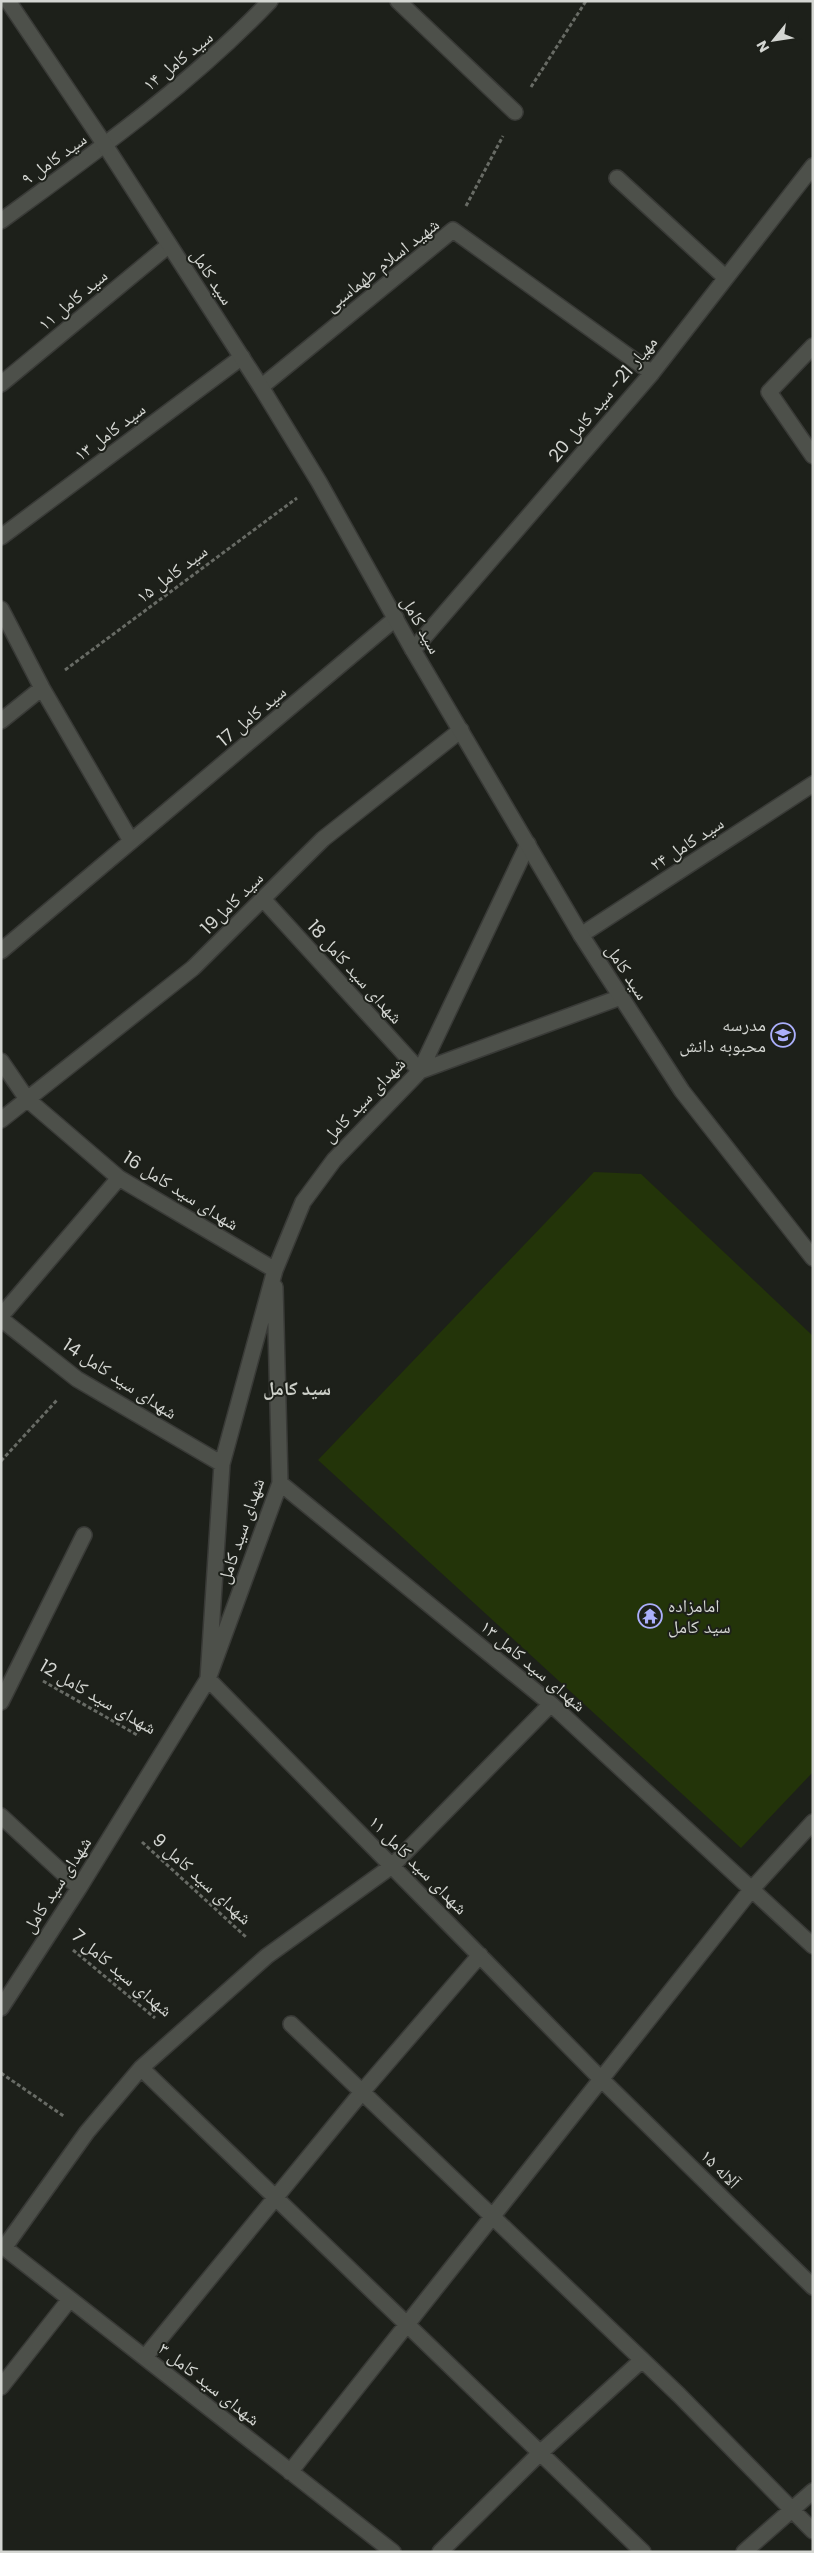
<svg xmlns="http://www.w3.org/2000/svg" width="814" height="2553" font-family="Poppins,'Noto Naskh Arabic',sans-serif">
<rect width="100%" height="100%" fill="#1d201a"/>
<path fill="#233409" d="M 594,1172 L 641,1174 L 813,1336 L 813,1772 L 741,1848 L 318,1460 Z"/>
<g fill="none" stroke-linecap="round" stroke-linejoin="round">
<g stroke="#393a37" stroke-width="18">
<path id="minor" d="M 398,1 L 515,112
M 617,178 L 726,278
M 1,221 C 94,153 190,85 270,1
M 813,346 L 769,392 L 813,456
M 1,384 L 169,245
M 261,387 L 453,230 L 652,373
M 1,537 L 242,357
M 1,609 L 42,688 L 131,841
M 413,650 L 652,373 L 813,166
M 1,721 L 42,688
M 263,899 L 420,1071
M 581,935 L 813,784
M 1,951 L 396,618
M 1,1061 L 27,1099 L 119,1178 L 275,1270
M 420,1071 L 621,997
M 1,1120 L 193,968 L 323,839 L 461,730
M 1,1316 L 119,1178
M 1,1319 L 77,1379 L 222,1464
M 280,1483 L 551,1704 L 813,1946
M 208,1679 L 222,1464 L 275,1270 L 303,1202 L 334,1160 L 420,1071 L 528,844
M 208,1679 L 600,2078 L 813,2287
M 1,1702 L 84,1535
M 1,1816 L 79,1888
M 1,2008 L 79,1888 L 208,1679 L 280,1483 L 275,1287
M 291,2024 L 679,2395 L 813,2531
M 141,2068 L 643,2552
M 1,2245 L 393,2552
M 4,2248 L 87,2132 L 141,2068 L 267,1956 L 392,1866 L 551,1704
M 145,2357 L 362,2092 L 480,1955
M 1,2387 L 70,2299
M 290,2472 L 751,1890 L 813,1822
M 440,2552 L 540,2453 L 642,2360
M 744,2552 L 813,2491"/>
</g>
<g stroke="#393a37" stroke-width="18">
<path id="tertiary" d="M 8,1 L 105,145 L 261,387 L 319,482 L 413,650 L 581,935 L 682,1091 L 813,1258"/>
</g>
<path stroke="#686b65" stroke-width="3" stroke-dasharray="4 2.5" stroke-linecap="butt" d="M 531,87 L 586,1
M 466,206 L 503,136
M 65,670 L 297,498
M 1,1461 L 58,1399
M 43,1681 L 139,1736
M 142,1842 L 246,1937
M 73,1950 L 155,2018
M 1,2073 L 65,2117"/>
<use href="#minor" stroke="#4d504a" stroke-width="15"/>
<use href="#tertiary" stroke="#4d504a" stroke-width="15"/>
</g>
<defs>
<g id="school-ring" transform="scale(1.25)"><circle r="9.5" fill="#1d201a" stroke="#abaffb" stroke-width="1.5"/><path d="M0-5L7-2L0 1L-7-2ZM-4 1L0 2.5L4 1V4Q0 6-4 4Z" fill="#abaffb"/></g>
<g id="temple-ring" transform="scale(1.25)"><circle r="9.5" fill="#1d201a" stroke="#abaffb" stroke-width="1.5"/><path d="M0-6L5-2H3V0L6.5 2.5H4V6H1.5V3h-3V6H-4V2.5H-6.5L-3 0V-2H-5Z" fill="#abaffb"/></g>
</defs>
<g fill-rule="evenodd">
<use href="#school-ring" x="783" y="1035"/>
<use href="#temple-ring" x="650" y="1616"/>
</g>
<g text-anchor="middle" stroke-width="4" stroke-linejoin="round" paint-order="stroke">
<g font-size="18" fill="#d4d6d2" stroke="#1d201a">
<text transform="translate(178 61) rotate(-39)" y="6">سید کامل ۱۴</text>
<text transform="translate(54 159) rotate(-36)" y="6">سید کامل ۹</text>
<text transform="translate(382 265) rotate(-38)" y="6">شهید اسلام طهماسبی</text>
<text transform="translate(212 277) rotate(57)" y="6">سید کامل</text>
<text transform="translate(73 300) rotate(-40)" y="6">سید کامل ۱۱</text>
<text transform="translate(603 399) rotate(-50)" y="6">مهیار 21- سید کامل 20</text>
<text transform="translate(110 432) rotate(-37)" y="6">سید کامل ۱۳</text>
<text transform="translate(172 574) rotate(-37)" y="6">سید کامل ۱۵</text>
<text transform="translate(421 625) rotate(61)" y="6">سید کامل</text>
<text transform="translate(252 716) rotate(-40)" y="6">سید کامل 17</text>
<text transform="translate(687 844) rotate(-33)" y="6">سید کامل ۲۴</text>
<text transform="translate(232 903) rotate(-45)" y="6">سید کامل19</text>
<text transform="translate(355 972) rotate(48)" y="6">شهدای سید کامل 18</text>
<text transform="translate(627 972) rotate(57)" y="6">سید کامل</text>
<text transform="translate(364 1100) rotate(-46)" y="6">شهدای سید کامل</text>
<text transform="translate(181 1191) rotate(32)" y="6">شهدای سید کامل 16</text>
<text transform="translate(120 1379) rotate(33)" y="6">شهدای سید کامل 14</text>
<text transform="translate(241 1531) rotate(-71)" y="6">شهدای سید کامل</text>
<text transform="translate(533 1666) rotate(40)" y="6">شهدای سید کامل ۱۳</text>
<text transform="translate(98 1697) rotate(30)" y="6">شهدای سید کامل 12</text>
<text transform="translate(418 1865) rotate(45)" y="6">شهدای سید کامل ۱۱</text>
<text transform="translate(202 1879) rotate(42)" y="6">شهدای سید کامل 9</text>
<text transform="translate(57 1885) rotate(-57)" y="6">شهدای سید کامل</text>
<text transform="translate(122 1973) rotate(40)" y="6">شهدای سید کامل 7</text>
<text transform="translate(720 2169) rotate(45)" y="6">آلاله ۱۵</text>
<text transform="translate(209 2384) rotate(38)" y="6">شهدای سید کامل ۳</text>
</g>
<g font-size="18" fill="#d4d6d2" stroke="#1d201a" text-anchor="end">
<text x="766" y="1031">مدرسه<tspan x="766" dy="21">محبوبه دانش</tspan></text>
<text x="668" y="1612" text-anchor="start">امامزاده<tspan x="668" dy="21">سید کامل</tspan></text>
</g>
<g font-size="19" font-weight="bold" fill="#cdd0c9" stroke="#1d201a">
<text x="297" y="1395">سید کامل</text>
</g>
</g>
<rect width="814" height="2553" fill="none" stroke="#d4d6d2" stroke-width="5"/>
<g transform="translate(774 40) rotate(240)" stroke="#1d201a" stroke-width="4" paint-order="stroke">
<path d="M0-4L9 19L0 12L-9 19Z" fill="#d4d6d2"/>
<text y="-8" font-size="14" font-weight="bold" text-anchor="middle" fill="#d4d6d2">N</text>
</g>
</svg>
